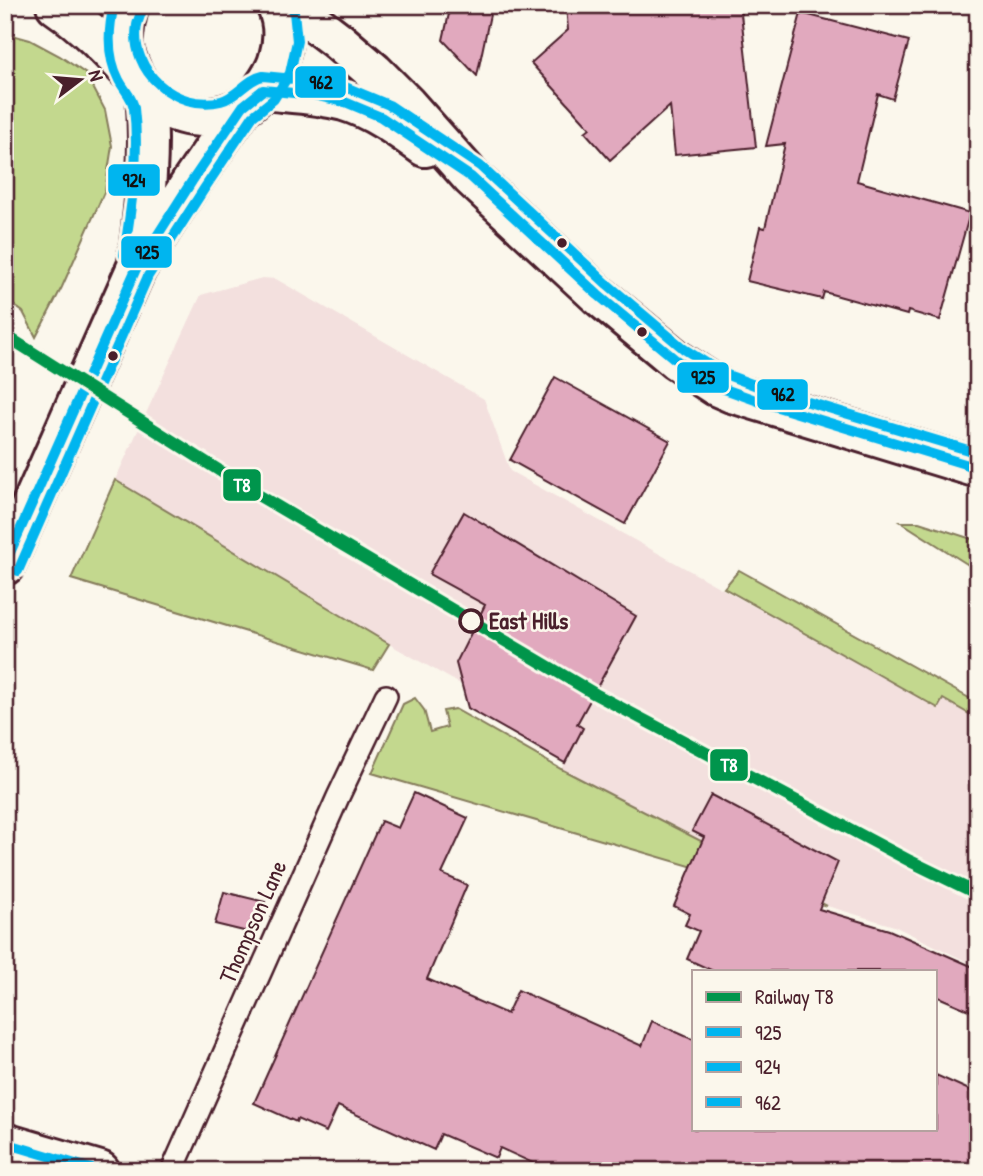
<svg xmlns="http://www.w3.org/2000/svg" width="983" height="1176" font-family="'Patrick Hand',sans-serif">
<rect width="100%" height="100%" fill="#fbf7ec"/>
<filter id="ink" filterUnits="userSpaceOnUse"><feTurbulence type="fractalNoise" baseFrequency=".0143" numOctaves="2"/><feDisplacementMap in="SourceGraphic" scale="14" xChannelSelector="R" yChannelSelector="G"/><feConvolveMatrix kernelMatrix="1 2 1 2 8 2 1 2 1" color-interpolation-filters="sRGB"/></filter>
<g filter="url(#ink)">
<path fill="#f3e0de" d="M 262,278 L 276,279 L 484,399 L 510,471 L 937,708 L 943,699 L 978,719 L 978,967 L 894,926 L 827,906 L 561,769 L 565,763 L 468,708 L 462,685 L 389,644 L 115,480 L 201,295 Z"/>
<path fill="#c3d88e" stroke="#867c5c" stroke-width="2" d="M 5,33 L 30,40 L 60,56 L 86,74 L 105,110 L 112,146 L 105,190 L 62,287 L 36,337 L 23,312 L 5,299 Z
M 115,480 L 389,644 L 373,670 L 71,579 Z
M 901,522 L 919,522 L 978,541 L 978,571 Z
M 739,570 L 978,703 L 978,719 L 943,699 L 938,708 L 724,588 Z
M 415,698 L 424,710 L 430,732 L 447,727 L 443,711 L 455,709 L 561,769 L 827,906 L 372,773 L 403,704 Z"/>
<path fill="#e1a9be" stroke="#4a1f2b" stroke-width="2" d="M 451,5 L 492,5 L 477,76 L 443,40 Z
M 566,5 L 740,5 L 756,147 L 675,155 L 670,106 L 610,160 L 585,132 L 590,128 L 531,63 L 568,30 Z
M 801,13 L 909,41 L 893,99 L 878,94 L 857,181 L 970,213 L 940,320 L 908,311 L 907,315 L 824,292 L 822,299 L 747,281 L 760,227 L 765,228 L 785,144 L 766,146 Z
M 555,377 L 670,441 L 625,524 L 510,460 Z
M 464,512 L 636,616 L 577,724 L 583,728 L 565,763 L 468,708 L 456,663 L 485,605 L 429,574 Z
M 414,793 L 468,818 L 442,874 L 467,885 L 427,979 L 507,1014 L 518,990 L 642,1046 L 652,1021 L 694,1040 L 694,1129 L 936,1129 L 936,1075 L 978,1094 L 978,1171 L 550,1171 L 500,1148 L 496,1158 L 441,1134 L 434,1150 L 338,1106 L 326,1132 L 297,1119 L 296,1122 L 254,1103 L 381,821 L 398,828 Z
M 711,795 L 838,862 L 819,909 L 889,930 L 978,969 L 978,1014 L 936,996 L 936,971 L 713,971 L 687,959 L 699,931 L 685,925 L 690,914 L 674,906 L 704,837 L 692,831 Z
M 224,892 L 265,902 L 256,934 L 215,924 Z"/>
<g fill="none" stroke-linecap="round" stroke-linejoin="round">
<g stroke="#4a1f2b" stroke-width="26">
<path id="lane" d="M 172,1171 L 338,797 L 386,696"/>
</g>
<g stroke="#4a1f2b" stroke-width="44">
<path id="street" d="M 56,5 C 85,25 108,49 132,74
M 5,1143 L 100,1171"/>
</g>
<g stroke="#4a1f2b" stroke-width="44">
<path id="secondary" d="M 129,5 C 125,19 122,32 123,47 C 124,52 126,58 128,63 C 149,124 233,138 268,81 C 273,73 277,67 279,57 C 284,40 284,22 276,5
M 291,5 L 337,40 L 374,72 L 407,105 L 471,177 L 598,295 L 676,360 L 716,386 L 732,393 L 978,468
M 263,90 C 290,93 318,94 344,101 C 374,110 400,129 425,147
M 138,257 C 146,202 151,149 146,94
M 5,565 L 136,269 L 192,181 L 243,106"/>
</g>
<use href="#lane" stroke="#fbf7ec" stroke-width="21"/>
<use href="#street" stroke="#fbf7ec" stroke-width="38"/>
<use href="#secondary" stroke="#fbf7ec" stroke-width="38"/>
<g stroke="#fbf7ec" stroke-width="16">
<path id="bus-1" d="M 5,564 L 136,269 L 192,181 L 243,106 L 263,90 L 314,95 L 345,102 L 381,117 L 471,177 L 598,295 L 676,360 L 716,386 L 761,402 L 978,468
M 5,1143 L 99,1171"/>
</g>
<g stroke="#fbf7ec" stroke-width="16">
<path id="bus-2" d="M 114,5 C 108,30 107,57 119,80 C 124,90 132,96 134,108 C 140,156 131,208 124,255
M 18,571 L 148,276 L 204,189 L 253,116 L 274,99 L 290,73 L 297,41 L 294,12 L 291,5"/>
</g>
<g stroke="#fbf7ec" stroke-width="16">
<path id="bus-3" d="M 142,9 C 141,14 138,20 137,25 C 129,71 176,112 221,101 C 237,97 247,79 263,76 L 315,81 L 348,88 L 389,105 L 480,166 L 607,284 L 684,349 L 722,373 L 765,389 L 978,453"/>
</g>
<use href="#bus-1" stroke="#00b5ef" stroke-width="10"/>
<use href="#bus-2" stroke="#00b5ef" stroke-width="10"/>
<use href="#bus-3" stroke="#00b5ef" stroke-width="10"/>
<g stroke="#fbf7ec" stroke-width="18">
<path id="rail-1" d="M 5,335 L 258,495 L 595,694 L 910,861 L 978,894"/>
</g>
<use href="#rail-1" stroke="#00954c" stroke-width="12"/>
</g>
</g>
<g fill="#4a1f2b" stroke="#fbf7ec" stroke-width="2.5">
<circle cx="562" cy="243" r="6"/>
<circle cx="642" cy="332" r="6"/>
<circle cx="113" cy="356" r="6"/>
</g>
<circle fill="#fbf7ec" stroke="#4a1f2b" stroke-width="3.5" cx="471" cy="621" r="11"/>
<g text-anchor="middle" stroke-width="5" stroke-linejoin="round" paint-order="stroke">
<g font-size="24" font-weight="bold" fill="#4a1f2b" stroke="#fbf7ec" text-anchor="start">
<text x="489" y="629">East Hills</text>
</g>
<g font-size="24" fill="#4a1f2b" stroke="#fbf7ec">
<text transform="translate(253 922) rotate(-66)" y="8">Thompson Lane</text>
</g>
</g>
<g stroke="#fbf7ec" stroke-width="2.5">
<rect x="294" y="65" width="53" height="34" rx="7" fill="#00b5ef"/>
<rect x="107" y="163" width="54" height="34" rx="7" fill="#00b5ef"/>
<rect x="120" y="235" width="53" height="34" rx="7" fill="#00b5ef"/>
<rect x="676" y="361" width="54" height="33" rx="7" fill="#00b5ef"/>
<rect x="756" y="378" width="53" height="33" rx="7" fill="#00b5ef"/>
<rect x="222" y="468" width="40" height="34" rx="7" fill="#00954c"/>
<rect x="709" y="748" width="40" height="34" rx="7" fill="#00954c"/>
</g>
<g font-size="19" text-anchor="middle" font-weight="bold" fill="#fff">
<text x="242" y="492">T8</text>
<text x="729" y="772">T8</text>
</g>
<g font-size="19" text-anchor="middle" font-weight="bold" fill="#111">
<text x="321" y="89">962</text>
<text x="134" y="187">924</text>
<text x="147" y="259">925</text>
<text x="703" y="384">925</text>
<text x="783" y="401">962</text>
</g>
<rect width="983" height="1176" fill="none" stroke="#fbf7ec" stroke-width="28"/>
<rect x="14" y="14" width="955" height="1148" fill="none" stroke="#4a1f2b" stroke-width="2.5" filter="url(#ink)"/>
<rect x="692" y="970" width="245" height="161" fill="#fbf7ec" stroke="#b4a19f" stroke-width="2"/>
<rect x="706" y="992" width="35" height="10" fill="#00954c" stroke="#b4a19f" stroke-width="2"/>
<text x="755" y="1004" font-size="21" fill="#4a1f2b">Railway T8</text>
<rect x="706" y="1027" width="35" height="10" fill="#00b5ef" stroke="#b4a19f" stroke-width="2"/>
<text x="755" y="1040" font-size="21" fill="#4a1f2b">925</text>
<rect x="706" y="1062" width="35" height="10" fill="#00b5ef" stroke="#b4a19f" stroke-width="2"/>
<text x="755" y="1074" font-size="21" fill="#4a1f2b">924</text>
<rect x="706" y="1097" width="35" height="10" fill="#00b5ef" stroke="#b4a19f" stroke-width="2"/>
<text x="755" y="1110" font-size="21" fill="#4a1f2b">962</text>
<g transform="translate(80 80) rotate(74)" stroke="#fbf7ec" stroke-width="5" paint-order="stroke">
<path d="M0-5L12 26L0 18L-12 26Z" fill="#4a1f2b"/>
<text y="-10" font-size="19" font-weight="bold" text-anchor="middle" fill="#4a1f2b">N</text>
</g>
</svg>
